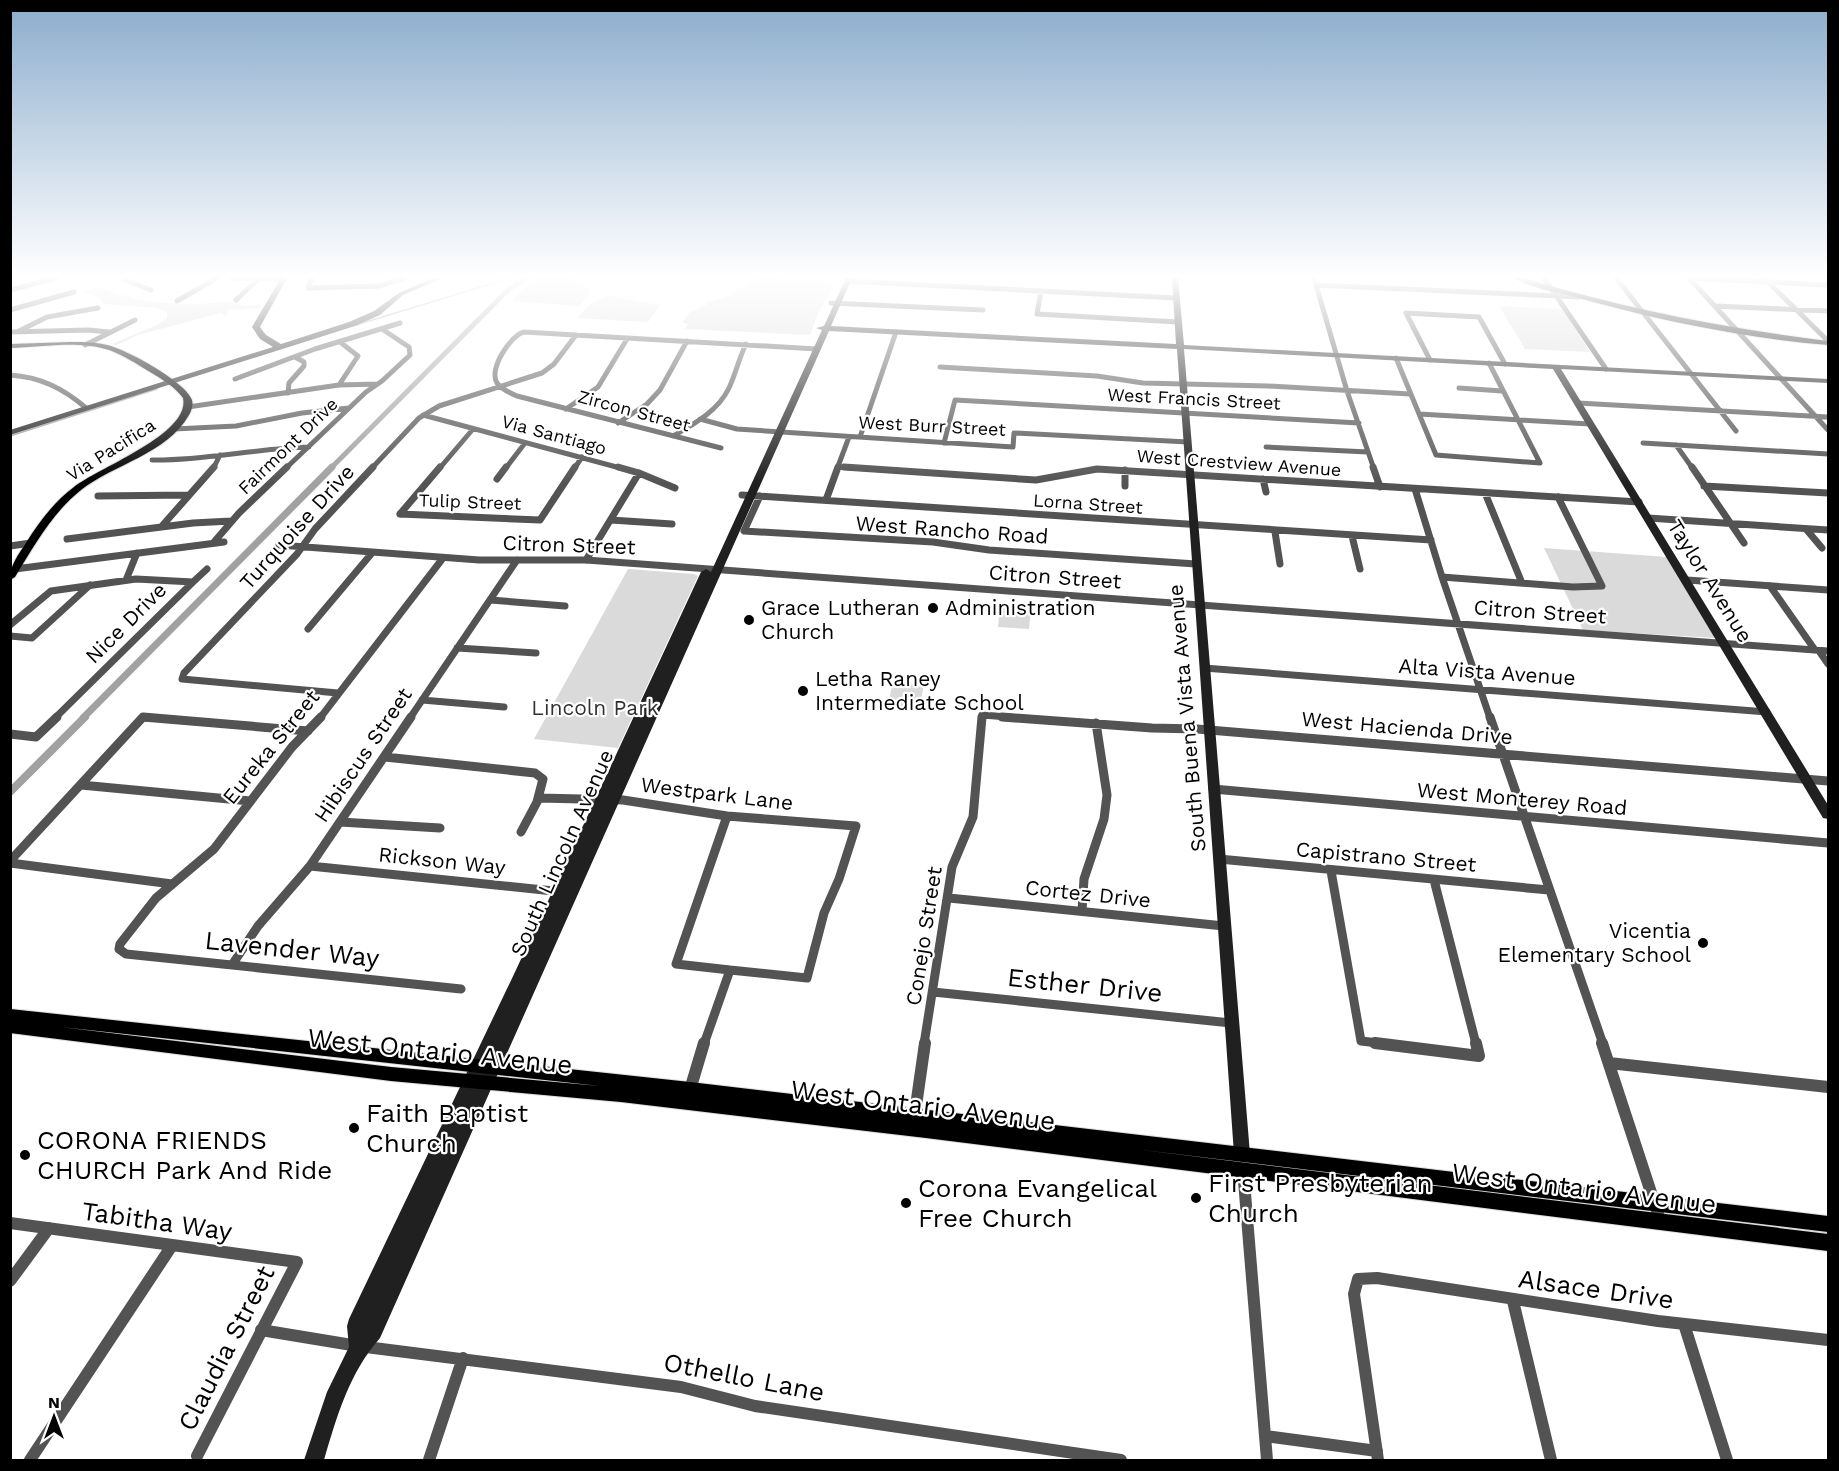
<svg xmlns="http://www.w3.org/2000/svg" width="1839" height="1471" font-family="'Work Sans',sans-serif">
<rect width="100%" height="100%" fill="#fff"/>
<path fill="#dadada" d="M 534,278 L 569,278 L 588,287 L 589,294 L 579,306 L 512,301 Z
M 755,278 L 835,282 L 818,313 L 810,335 L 685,329 L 688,324 L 682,323 L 689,313 L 706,305 L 706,302 L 725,298 Z
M 100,287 C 140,305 186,306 229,302 C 238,301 230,302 238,304 C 244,306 254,305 261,305 L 259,308 L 229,310 L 226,316 L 220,313 L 138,335 L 117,345 L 112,344 L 159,324 L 167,318 L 167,312 L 157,308 L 103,304 L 99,297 L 82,291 Z
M 608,296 L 660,305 L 649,321 L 645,322 L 578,318 C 586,308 595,298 608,296 Z
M 1499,306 L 1562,309 L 1590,352 L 1525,349 Z
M 1544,548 L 1667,557 L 1715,638 L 1583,630 Z
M 628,569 L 694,574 L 698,576 L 618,748 L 534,739 Z
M 1000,606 L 1031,609 L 1029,629 L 998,627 Z
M 893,683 L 924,685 L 919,709 L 887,707 Z"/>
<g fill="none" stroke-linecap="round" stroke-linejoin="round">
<path stroke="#a1a1a1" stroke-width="1.5" d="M 356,325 L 510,278
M 10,436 L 157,389"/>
<path stroke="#a1a1a1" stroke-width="5" d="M 330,469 L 508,290 L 526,278"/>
<path stroke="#a1a1a1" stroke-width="7" d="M 83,718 L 332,467"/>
<path stroke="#a1a1a1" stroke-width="8" d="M 10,792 L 85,717"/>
<g stroke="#dbdbdb" stroke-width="2">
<path id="primary" d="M 1514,278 L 1524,278 C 1624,309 1725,328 1828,341 L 1828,345 C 1743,338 1657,320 1575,297 C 1556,292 1530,288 1514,278 Z
M 71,342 C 84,342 98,342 111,346 C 130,352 182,380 191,398 C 194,403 192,410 189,415 C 167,454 114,464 81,490 C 52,513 34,546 15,577 L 10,580 C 10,565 18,555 26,543 C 39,522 54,502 74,487 C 97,468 191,434 183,398 C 175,387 162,379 150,372 C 137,364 123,355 109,350 C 79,340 42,347 10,348 L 10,344 Z
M 10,1009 L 690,1082 L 1828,1216 L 1828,1232 L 1134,1149 L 1828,1234 L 1828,1251 L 926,1138 L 621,1102 L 391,1081 L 10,1033 ZM 61,1027 L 600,1086 L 391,1067 Z"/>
</g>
<path stroke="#535353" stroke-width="5" d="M 231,278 L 284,279
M 312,278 L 308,288 L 379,286 L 404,278
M 1314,278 L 1347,391 L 1374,469
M 1544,278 L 1606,369
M 1616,278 L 1736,431
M 1689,278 L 1828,430
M 1689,278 L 1828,285
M 125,280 L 151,290
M 1766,280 L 1828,341
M 847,281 L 1176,298
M 1316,285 L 1579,297
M 10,290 L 56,278
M 1041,291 L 1037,314 L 1178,322
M 236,300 L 257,280
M 177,301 L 217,278
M 831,303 L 983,310
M 1715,306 L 1828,311
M 10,310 L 74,292
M 19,331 L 47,317 L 98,308
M 10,332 L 88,330 L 109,332
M 85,345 L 135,320
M 1396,358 L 1436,455 L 1540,463
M 1430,360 L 1406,313 L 1479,317 L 1505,364
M 1489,363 L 1540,463
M 940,367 L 1097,376 L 1143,383 L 1268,386 L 1410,394
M 10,375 C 40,377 63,388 86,408
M 235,379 L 315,349 L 400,323
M 339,385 L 358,356 L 340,342
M 1459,388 L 1502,391
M 288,393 L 289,383 L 304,366 L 304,362 L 295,357
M 1578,403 L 1828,417
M 188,407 L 339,385 L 378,384
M 566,409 L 598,387 L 627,339
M 1419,414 L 1590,424
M 423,415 L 624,469
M 700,419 L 737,429 L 1013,447 L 1014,433 L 1188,442
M 618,423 L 647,404 L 660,390 L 687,341
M 174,429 L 236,426 L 302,413 L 349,408
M 673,436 C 694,424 718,411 729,388 C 736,373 739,358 746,344
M 860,437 L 896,332
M 944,443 L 955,400 L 1359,423
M 1643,443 L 1828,454
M 1676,445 L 1693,469
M 1266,447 L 1368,452
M 721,448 L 517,396 C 510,393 501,389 497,383 C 488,369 511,335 524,332 L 817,349
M 152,460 C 205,461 256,448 309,447
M 838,467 L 867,469
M 213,469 L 220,455
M 285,469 L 366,392 L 382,381 L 410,355 L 409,347 L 382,329
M 371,469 L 419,418 L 439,406 L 542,373 L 554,364 L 576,335
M 439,469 L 473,429
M 505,469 L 525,443
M 574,469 L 582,457
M 837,469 L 849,437"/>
<path stroke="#535353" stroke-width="7" d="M 618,467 L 639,473 L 675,488
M 844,467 L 1036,480 L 1097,469 L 1639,502
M 1373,467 L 1380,487
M 1692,467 L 1744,543
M 1125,470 L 1125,486
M 497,479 L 506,467
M 1263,479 L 1266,492
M 1704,486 L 1828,493
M 1415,489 L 1442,577 L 1490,718
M 1485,493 L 1522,583
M 742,495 L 1431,540
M 98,496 L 188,495
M 760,496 L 744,531 L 933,542 L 989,550 L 1196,564
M 826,500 L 838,467
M 400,514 L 540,520 L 575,467
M 400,514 L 440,467
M 1648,518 L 1828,530
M 611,520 L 672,524
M 162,526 L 214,467
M 1806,529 L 1822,548
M 1275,532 L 1280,564
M 1352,536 L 1360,569
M 67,539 L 193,523 L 231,521
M 214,542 L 239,513 L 287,467
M 279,545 L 479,560 L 586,560 L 1828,651
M 10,546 L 31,543
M 586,560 L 639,473
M 15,569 L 224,542
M 1442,577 L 1573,587 L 1602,586 L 1558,497
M 126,580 L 137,553
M 1687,580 L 1828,590
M 193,582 L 207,569
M 1770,586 L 1815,650
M 490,600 L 565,606
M 10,625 L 51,591 L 136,579 L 193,582 L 55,718
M 308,629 L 372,553
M 10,636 L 32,638 L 90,585
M 457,648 L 536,653
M 1819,651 L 1828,664
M 1204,668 L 1767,712
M 338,693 L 182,679 L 184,673 L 297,554 L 315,529 L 373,467
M 422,700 L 504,707
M 142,718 L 155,718
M 320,718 L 443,558
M 410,718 L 517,560
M 982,718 L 982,715 L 1021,718"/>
<path stroke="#535353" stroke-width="9" d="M 321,717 L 292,747 L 214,849 L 156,898 L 120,944 L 119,949 L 126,954 L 461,989
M 1002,717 L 1152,728 L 1197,729 L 1828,781
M 1490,717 L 1603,1044
M 10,734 L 36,737 L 57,717
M 385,757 L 535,773 L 543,779 L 537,802 L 521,832
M 81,785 L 250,801
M 1213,789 L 1828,843
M 539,798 L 623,800 L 727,816 L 856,826 L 839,879 L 824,913 L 807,978 L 730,970
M 340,822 L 440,828
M 1219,859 L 1549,890
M 10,861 L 143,717 L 308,731
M 10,863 L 172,884
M 310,866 L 563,892
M 1331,871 L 1361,1041 L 1387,1044
M 1434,880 L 1476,1044
M 949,898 L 1224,926
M 1082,911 L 1084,879 L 1104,819 L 1107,795 L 1096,723
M 232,965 L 258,926 L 310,866 L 411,717
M 933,992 L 1231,1023
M 704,1044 L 730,970 L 676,964 L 727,816
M 924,1044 L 952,867 L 973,817 L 982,717"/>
<path stroke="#535353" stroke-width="12" d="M 1375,1043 L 1479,1056 L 1476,1043
M 1602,1043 L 1661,1223
M 1609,1063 L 1828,1087
M 689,1093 L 704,1043
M 914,1120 L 925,1043
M 1243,1169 L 1267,1460
M 10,1223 L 297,1262 L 197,1456
M 10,1281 L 49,1228
M 1513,1301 L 1551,1460
M 1684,1324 L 1727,1460
M 261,1330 L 358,1346 L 681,1387 L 755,1406 L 1121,1460
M 1265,1436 L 1377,1451
M 30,1460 L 171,1247
M 429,1460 L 463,1358
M 1378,1460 L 1354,1294 L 1358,1279 L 1377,1278 L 1658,1321 L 1828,1340"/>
<path fill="#202020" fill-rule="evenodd" d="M 281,278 L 287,278 L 260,327 L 266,335 L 281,344 L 349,322 L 374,311 L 399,293 L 433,278 L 442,278 L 403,295 L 380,315 L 355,326 L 10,435 L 10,430 L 273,347 L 260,339 L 252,327 Z
M 846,278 L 852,278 L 831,326 L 1176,344 L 1172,278 L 1178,278 L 1184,345 L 1828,379 L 1828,383 L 1561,369 L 1828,805 L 1828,819 L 1823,818 L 1553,369 L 1184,349 L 1250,1154 L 1248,1159 L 1242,1162 L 1236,1159 L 1234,1154 L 1177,349 L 829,331 L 380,1338 C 349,1373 337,1416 324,1460 L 304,1460 L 327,1392 L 349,1347 L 347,1326 L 349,1319 L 515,972 L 701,572 L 706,569 L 711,572 L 822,330 L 816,328 L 824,326 Z"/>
<use href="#primary" fill="#000" fill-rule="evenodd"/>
</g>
<linearGradient id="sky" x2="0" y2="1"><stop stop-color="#8baccc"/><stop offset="0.57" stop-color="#fff"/><stop offset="1" stop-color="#fff" stop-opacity="0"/></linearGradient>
<rect width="1839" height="484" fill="url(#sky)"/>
<g fill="#000" stroke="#fff" stroke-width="2">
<circle cx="933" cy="608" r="6"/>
<circle cx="749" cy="620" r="6"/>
<circle cx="803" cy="691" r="6"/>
<circle cx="1703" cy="943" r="6"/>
<circle cx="354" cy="1128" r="6"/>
<circle cx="25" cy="1155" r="6"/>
<circle cx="1196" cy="1198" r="6"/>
<circle cx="906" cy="1203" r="6"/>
</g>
<g text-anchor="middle" stroke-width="4.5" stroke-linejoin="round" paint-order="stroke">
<g font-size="18" fill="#000" stroke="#fff">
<text transform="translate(1194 399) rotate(3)" y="6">West Francis Street</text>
<text transform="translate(634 411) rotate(15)" y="6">Zircon Street</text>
<text transform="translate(932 426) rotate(3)" y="6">West Burr Street</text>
<text transform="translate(554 435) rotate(15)" y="6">Via Santiago</text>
<text transform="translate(288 446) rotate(-44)" y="6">Fairmont Drive</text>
<text transform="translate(111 450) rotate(-32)" y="6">Via Pacifica</text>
<text transform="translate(1239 463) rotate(4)" y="6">West Crestview Avenue</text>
<text transform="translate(470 502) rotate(2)" y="6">Tulip Street</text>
<text transform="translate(1088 504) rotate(4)" y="6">Lorna Street</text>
</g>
<g font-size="21" fill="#000" stroke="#fff">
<text transform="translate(297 527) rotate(-48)" y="7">Turquoise Drive</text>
<text transform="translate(952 530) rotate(4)" y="7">West Rancho Road</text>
<text transform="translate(569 545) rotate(2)" y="7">Citron Street</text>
<text transform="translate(1055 577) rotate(4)" y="7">Citron Street</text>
<text transform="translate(1710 581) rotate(58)" y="7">Taylor Avenue</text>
<text transform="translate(1540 612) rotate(4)" y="7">Citron Street</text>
<text transform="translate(126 623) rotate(-45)" y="7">Nice Drive</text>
<text transform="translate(1487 672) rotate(4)" y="7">Alta Vista Avenue</text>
<text transform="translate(1187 718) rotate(-95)" y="7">South Buena Vista Avenue</text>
<text transform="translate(1407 728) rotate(5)" y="7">West Hacienda Drive</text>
<text transform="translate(271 747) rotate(-51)" y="7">Eureka Street</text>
<text transform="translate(363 755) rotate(-56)" y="7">Hibiscus Street</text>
<text transform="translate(717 794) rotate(7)" y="7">Westpark Lane</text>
<text transform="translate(1522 799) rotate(5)" y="7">West Monterey Road</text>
<text transform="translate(562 853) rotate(-66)" y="7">South Lincoln Avenue</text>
<text transform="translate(1386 857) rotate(5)" y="7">Capistrano Street</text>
<text transform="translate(442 861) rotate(6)" y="7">Rickson Way</text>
<text transform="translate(1088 894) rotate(6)" y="7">Cortez Drive</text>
<text transform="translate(924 936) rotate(-81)" y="7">Conejo Street</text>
</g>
<g font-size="21" fill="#000" stroke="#fff" text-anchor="start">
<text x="761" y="615">Grace Lutheran<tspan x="761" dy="24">Church</tspan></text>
<text x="945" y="615">Administration</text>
<text x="815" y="686">Letha Raney<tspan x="815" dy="24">Intermediate School</tspan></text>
<text x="1691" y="938" text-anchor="end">Vicentia<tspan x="1691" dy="24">Elementary School</tspan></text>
</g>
<g font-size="21" fill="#313131" stroke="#fff">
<text x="595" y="715">Lincoln Park</text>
</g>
<g font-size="26" fill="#000" stroke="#fff">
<text transform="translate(292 949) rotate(6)" y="9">Lavender Way</text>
<text transform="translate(1085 985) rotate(6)" y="9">Esther Drive</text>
<text transform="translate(440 1051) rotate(6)" y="9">West Ontario Avenue</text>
<text transform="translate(923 1105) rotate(7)" y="9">West Ontario Avenue</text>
<text transform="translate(1584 1188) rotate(7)" y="9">West Ontario Avenue</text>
<text transform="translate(157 1221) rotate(8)" y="9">Tabitha Way</text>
<text transform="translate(1596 1289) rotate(8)" y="9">Alsace Drive</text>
<text transform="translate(226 1348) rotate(-63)" y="9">Claudia Street</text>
<text transform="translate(744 1377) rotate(11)" y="9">Othello Lane</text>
</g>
<g font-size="26" fill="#000" stroke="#fff" text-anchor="start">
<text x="366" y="1122">Faith Baptist<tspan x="366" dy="30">Church</tspan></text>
<text x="37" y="1149">CORONA FRIENDS<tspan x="37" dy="30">CHURCH Park And Ride</tspan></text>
<text x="1208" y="1192">First Presbyterian<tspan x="1208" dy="30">Church</tspan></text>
<text x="918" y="1197">Corona Evangelical<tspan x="918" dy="30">Free Church</tspan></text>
</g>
</g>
<rect width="1839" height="1471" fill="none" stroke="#000000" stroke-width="24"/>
<g transform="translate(54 1417)" stroke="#ffffff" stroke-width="4.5" paint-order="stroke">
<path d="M0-4.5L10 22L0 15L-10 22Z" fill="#000000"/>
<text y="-9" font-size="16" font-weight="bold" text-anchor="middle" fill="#000000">N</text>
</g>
</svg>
